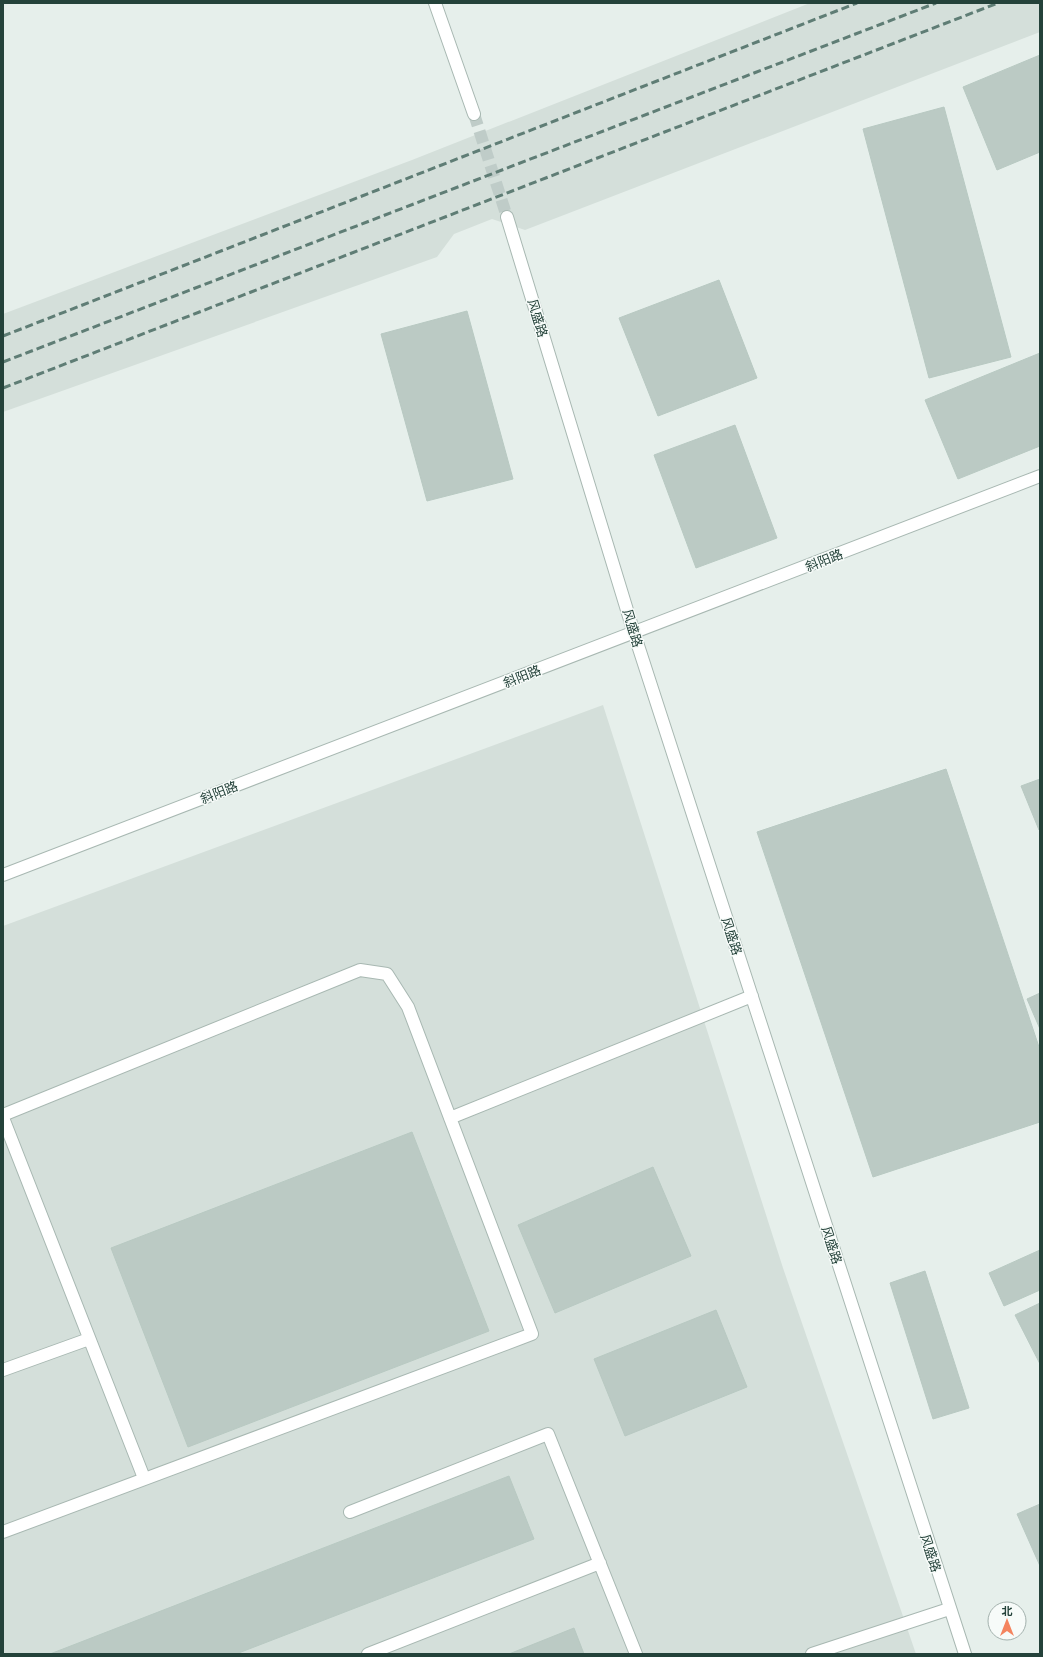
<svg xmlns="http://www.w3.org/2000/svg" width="1043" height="1657" font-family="'Source Sans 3','Noto Sans SC',sans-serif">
<rect width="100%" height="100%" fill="#e6efeb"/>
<path fill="#d4dfda" d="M 810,3 L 1040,3 L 1040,32 L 525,230 L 492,219 L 454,234 L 437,257 L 3,412 L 3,314 L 412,160 Z
M 603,705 L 783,1268 L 916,1654 L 3,1654 L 3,926 Z"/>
<path fill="#bbcac4" stroke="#b8c9c2" d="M 1040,55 L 1040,152 L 997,170 L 963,87 Z
M 944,107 L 1011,357 L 929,378 L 863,129 Z
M 719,280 L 757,378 L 658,416 L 619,318 Z
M 467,311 L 513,479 L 427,501 L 381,334 Z
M 1040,353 L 1040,446 L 958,479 L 925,400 Z
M 735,425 L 777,538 L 696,568 L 654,455 Z
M 946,769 L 1040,1050 L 1040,1122 L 873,1177 L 757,832 Z
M 1040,779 L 1040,830 L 1039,830 L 1021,786 Z
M 1040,993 L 1040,1029 L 1027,999 Z
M 412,1132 L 489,1331 L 188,1447 L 111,1248 Z
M 653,1167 L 691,1256 L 555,1313 L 518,1225 Z
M 1040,1250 L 1040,1290 L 1004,1306 L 989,1273 Z
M 925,1271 L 969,1408 L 933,1419 L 890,1283 Z
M 1040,1303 L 1040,1364 L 1015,1315 Z
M 716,1310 L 747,1387 L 625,1436 L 594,1359 Z
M 509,1476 L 534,1539 L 236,1654 L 50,1654 Z
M 1040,1504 L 1040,1566 L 1017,1514 Z
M 574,1628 L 584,1654 L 509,1654 Z"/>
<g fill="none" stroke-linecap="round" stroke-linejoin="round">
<path stroke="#bfccc8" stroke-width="12" stroke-dasharray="12 6" stroke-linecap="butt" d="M 474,114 L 507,217"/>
<g stroke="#a8b8b2" stroke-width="14">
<path id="minor" d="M 435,3 L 474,114
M 507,217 L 634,633 L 965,1654
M 3,875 L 1040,476
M 3,1115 L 360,970 L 387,974 L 408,1007 L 532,1334 L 3,1532
M 3,1118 L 144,1478
M 450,1118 L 752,996
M 3,1370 L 89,1339
M 350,1512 L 548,1434 L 636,1654
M 368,1654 L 600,1563
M 812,1654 L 949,1609"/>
</g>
<use href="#minor" stroke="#fff" stroke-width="12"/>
<path stroke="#5f7d75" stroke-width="3" stroke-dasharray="8 4" stroke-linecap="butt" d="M 3,336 L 857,3
M 3,362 L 936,3
M 3,388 L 998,3"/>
</g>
<g text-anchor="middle" stroke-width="3" stroke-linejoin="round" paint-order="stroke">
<g font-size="13" fill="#24423a" stroke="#f7fbf9">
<text transform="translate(538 318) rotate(73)" y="5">风盛路</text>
<text transform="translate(824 560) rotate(-21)" y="5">斜阳路</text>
<text transform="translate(633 628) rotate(73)" y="5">风盛路</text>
<text transform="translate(522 676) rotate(-21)" y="5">斜阳路</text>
<text transform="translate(219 792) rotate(-21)" y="5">斜阳路</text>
<text transform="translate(732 936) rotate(72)" y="5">风盛路</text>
<text transform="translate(832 1245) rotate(72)" y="5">风盛路</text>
<text transform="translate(931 1553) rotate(72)" y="5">风盛路</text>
</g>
</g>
<rect width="1043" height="1657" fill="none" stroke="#24423a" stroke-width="8"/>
<g transform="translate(1007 1621)"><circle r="19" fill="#f7fbf9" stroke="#a3b1ad"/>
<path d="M0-3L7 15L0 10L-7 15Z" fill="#f4845f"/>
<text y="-6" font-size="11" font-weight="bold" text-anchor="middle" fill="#24423a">北</text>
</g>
</svg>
